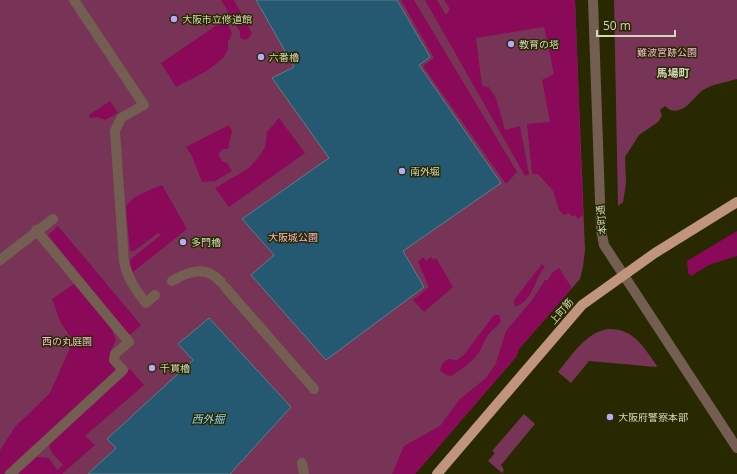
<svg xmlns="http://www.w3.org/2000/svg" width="737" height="474" font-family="'Open Sans','Noto Sans JP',sans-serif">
<rect width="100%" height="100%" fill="#282900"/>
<path fill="#783457" d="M 0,0 L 575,0 L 585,250 L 583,267 L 580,279 L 519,349 L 516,357 L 415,474 L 0,474 Z
M 614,0 L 737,0 L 737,79 C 727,82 712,84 703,90 C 692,98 686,114 670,110 L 665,106 L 660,110 L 662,116 L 658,122 L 639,135 L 625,157 L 626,183 L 623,202 L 618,206 Z
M 608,329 C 633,328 644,347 657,366 L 656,367 L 589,361 L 571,383 L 558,372 C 572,355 585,333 608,329 Z
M 524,414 L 535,424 L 501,465 L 504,470 L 502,473 L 488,461 L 495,453 L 492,451 Z"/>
<path fill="#8a0959" d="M 221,0 L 234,0 L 252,33 L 250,37 L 245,40 L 240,38 L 240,32 Z
M 401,0 L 414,0 L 517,172 L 506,184 L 423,66 L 434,58 Z
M 425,0 L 437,0 L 446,15 L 450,9 L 444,0 L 575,0 L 583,215 L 578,219 L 575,215 L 572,217 L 569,213 L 564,215 L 559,210 L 553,191 L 538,174 L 532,174 L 527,124 L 550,122 L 542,80 L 554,74 L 544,27 L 476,38 L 482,86 L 489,87 L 496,98 L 505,130 L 520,126 L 529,174 L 525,176 Z
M 223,21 L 227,22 L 232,34 L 228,42 L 228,50 L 223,58 L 207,71 L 176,87 L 161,63 Z
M 110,101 L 118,113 L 105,120 L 97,117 L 90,118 L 89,115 Z
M 279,118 L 305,153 L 229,207 L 215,188 L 249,168 L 261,154 L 265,147 L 267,132 Z
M 229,125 L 232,131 L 228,149 L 223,149 L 218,154 L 222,161 L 227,163 L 232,171 L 215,181 L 202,182 L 192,156 L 186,147 Z
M 162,185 L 187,229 L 133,272 L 129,265 L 132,258 L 161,235 L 158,233 L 134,251 L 130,251 L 126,207 C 132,195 151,190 162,185 Z
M 58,226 L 141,325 L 131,334 L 128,334 L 48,235 Z
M 737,231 L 737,256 L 709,265 L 691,276 L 688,273 L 687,261 Z
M 423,257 L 426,261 L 431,257 L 434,260 L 436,258 L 453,287 L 424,312 L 413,300 L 429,287 L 418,262 Z
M 542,264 L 545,267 C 534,279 534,300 515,307 L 514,300 Z
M 559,268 L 572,288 L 519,349 L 516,357 L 415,474 L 392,474 L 404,446 L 440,426 L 459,400 L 487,377 L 496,363 L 506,331 L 532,300 L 545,280 L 548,280 L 552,273 Z
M 74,284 L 112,330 L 116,340 C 109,354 106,356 118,369 L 4,474 L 0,474 L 0,450 L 15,427 L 50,393 L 73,341 L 61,323 L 52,299 Z
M 494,315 L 499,315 L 501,321 C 498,327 492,329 488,335 C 484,340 483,346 480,351 C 472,363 462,369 451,376 L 446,375 L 440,371 L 442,364 L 448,359 L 457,360 L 463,356 Z
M 130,369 L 144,385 L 85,436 L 95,445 L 62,474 L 18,474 L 37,457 L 49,458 L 57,470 L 63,465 L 52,453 L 49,445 Z"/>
<path fill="#255971" stroke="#5a7e87" d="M 256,0 L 397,0 L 430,57 L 419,65 L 501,183 L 403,251 L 424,287 L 326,360 L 251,275 L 274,255 L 242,219 L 329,158 L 272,78 L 294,67 Z
M 209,318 L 291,407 L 230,474 L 88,474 L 116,448 L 107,439 L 193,360 L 178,344 Z"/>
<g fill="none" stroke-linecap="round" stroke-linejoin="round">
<path stroke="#745e52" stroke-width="10" d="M 74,0 L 144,105 L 121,118 L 115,131 L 124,262 C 128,279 135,289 146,303 L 155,295
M 593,0 L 601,229 L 604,245 L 737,448
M 0,260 L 53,219
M 172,281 C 188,271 207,265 221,282
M 225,287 L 314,389
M 302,463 L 304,474
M 10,474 L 123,370 L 114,360 L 115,354 L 129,342 L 36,230"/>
<path stroke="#c1957c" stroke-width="10" d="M 437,474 L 582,305 L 655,253 L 737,202"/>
</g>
<g fill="#b7abf8" stroke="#282900" stroke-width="1.5">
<circle cx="174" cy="19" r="4"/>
<circle cx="511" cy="44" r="4"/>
<circle cx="261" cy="57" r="4"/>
<circle cx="402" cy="171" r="4"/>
<circle cx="183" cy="242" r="4"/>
<circle cx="152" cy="368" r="4"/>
<circle cx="610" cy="417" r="4"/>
</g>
<g text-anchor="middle" stroke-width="3" stroke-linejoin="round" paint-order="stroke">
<g font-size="10" fill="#d4d6ba" stroke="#282900" text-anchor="start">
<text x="182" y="23">大阪市立修道館</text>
<text x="519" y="48">教育の塔</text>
<text x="269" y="61">六番櫓</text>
<text x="410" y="175">南外堀</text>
<text x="191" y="246">多門櫓</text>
<text x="160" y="372">千貫櫓</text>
<text x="618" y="421">大阪府警察本部</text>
</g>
<g font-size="10" fill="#f8b9d5" stroke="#282900">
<text x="667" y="56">難波宮跡公園</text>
<text x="293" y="241">大阪城公園</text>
<text x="67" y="345">西の丸庭園</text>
</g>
<g font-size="10" fill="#d4d6ba" stroke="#282900">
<text transform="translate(601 220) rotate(-95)" y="4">本町通</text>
<text transform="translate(561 311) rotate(-49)" y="4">上町筋</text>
</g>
<g font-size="11" font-weight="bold" fill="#d4d6ba" stroke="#282900">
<text x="673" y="77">馬場町</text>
</g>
<g font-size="11" font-style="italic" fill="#93d4f4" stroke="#282900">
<text x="208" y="423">西外掘</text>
</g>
</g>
<path d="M597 30v6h78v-6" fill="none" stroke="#d4d6ba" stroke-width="2"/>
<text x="603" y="30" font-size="12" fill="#d4d6ba" stroke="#282900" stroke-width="3" paint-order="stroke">50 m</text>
</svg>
